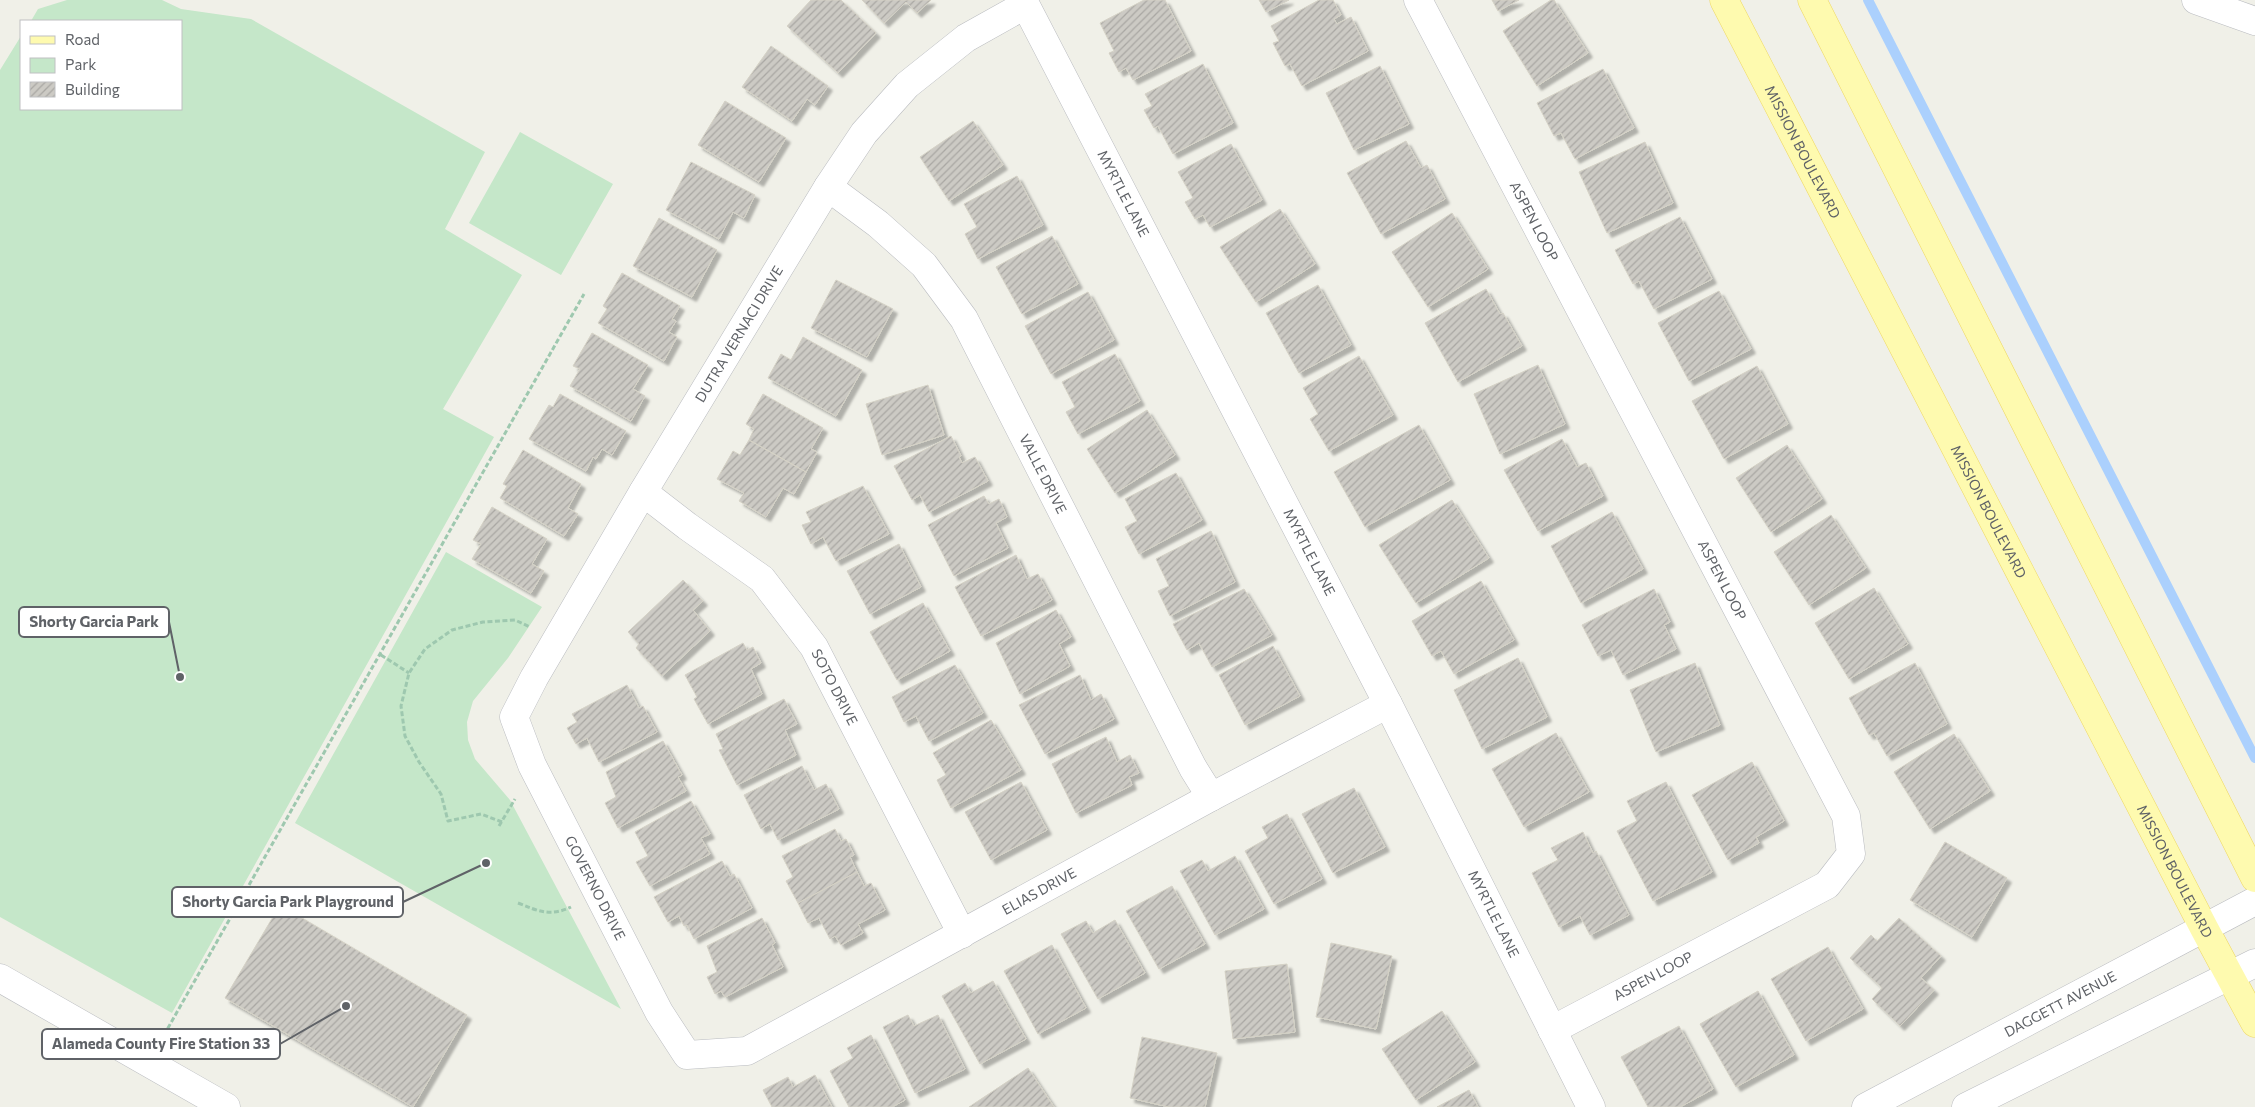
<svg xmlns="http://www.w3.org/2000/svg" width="2255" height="1107" font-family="Commissioner,sans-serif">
<defs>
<pattern id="building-hatch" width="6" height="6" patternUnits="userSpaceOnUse" patternTransform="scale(1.25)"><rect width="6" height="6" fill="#cccac4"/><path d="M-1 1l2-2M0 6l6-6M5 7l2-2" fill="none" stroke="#a9a7a3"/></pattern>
<filter id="shadow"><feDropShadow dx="4.5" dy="4.5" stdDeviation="1" flood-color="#0004"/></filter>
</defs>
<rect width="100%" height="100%" fill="#f0f0e8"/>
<path fill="#c5e7c9" d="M 67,0 L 162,0 L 181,9 L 251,19 L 485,152 L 445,229 L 522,275 L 443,409 L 494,437 L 172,1013 L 0,917 L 0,70 L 21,36 L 21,109 L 181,109 L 181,21 L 31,21 L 38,9 Z
M 520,132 L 613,184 L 561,275 L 469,223 Z
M 446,552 L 542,607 L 508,658 L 473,701 L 467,722 L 468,740 L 475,759 L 510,800 L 621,1009 L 295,823 Z"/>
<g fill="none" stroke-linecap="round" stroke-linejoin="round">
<path stroke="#abd0fd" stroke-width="10" d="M 1868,0 L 2255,758"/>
</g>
<path fill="url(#building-hatch)" stroke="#d5d2c6" filter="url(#shadow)" d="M 811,0 L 841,0 L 876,33 L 838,73 L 787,26 Z
M 862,0 L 931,0 L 917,13 L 906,2 L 884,23 Z
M 1144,0 L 1165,0 L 1191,51 L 1133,80 L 1126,68 L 1119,72 L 1109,53 L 1114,51 L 1100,23 Z
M 1259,0 L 1289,0 L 1266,12 Z
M 1319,0 L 1333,0 L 1341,15 L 1334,19 L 1337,24 L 1351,17 L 1368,51 L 1302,86 L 1290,64 L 1285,66 L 1273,43 L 1279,41 L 1271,26 Z
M 1492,0 L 1519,0 L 1498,11 Z
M 1551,0 L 1554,0 L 1588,53 L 1537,86 L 1503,31 Z
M 771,46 L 828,86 L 815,105 L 807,99 L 792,121 L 742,87 Z
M 1203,64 L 1233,123 L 1173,154 L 1158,126 L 1154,128 L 1144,110 L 1152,106 L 1145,94 Z
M 1380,66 L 1409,124 L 1354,150 L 1326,93 Z
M 1603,69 L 1634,128 L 1575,159 L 1561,133 L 1554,136 L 1537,103 Z
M 725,101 L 786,138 L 759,182 L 698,145 Z
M 973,121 L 1003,165 L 949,201 L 920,157 Z
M 1406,141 L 1421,168 L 1427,165 L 1445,199 L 1381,234 L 1347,173 Z
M 1645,142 L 1673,203 L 1607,233 L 1579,172 Z
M 1231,144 L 1262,200 L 1210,227 L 1203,215 L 1195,219 L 1185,202 L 1193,198 L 1178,172 Z
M 691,162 L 755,195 L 744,218 L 733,212 L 719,239 L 666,210 Z
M 1017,176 L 1043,225 L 978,259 L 965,234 L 977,227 L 964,204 Z
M 1280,209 L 1315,264 L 1256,302 L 1220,247 Z
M 1452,213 L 1488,269 L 1428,307 L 1392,252 Z
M 1680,217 L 1712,279 L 1654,309 L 1639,281 L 1633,284 L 1615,250 Z
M 659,218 L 717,250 L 692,297 L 633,266 Z
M 1052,236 L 1078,284 L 1022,314 L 996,267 Z
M 622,273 L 680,306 L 672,319 L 676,321 L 669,332 L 677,337 L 664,361 L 598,323 L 607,309 L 603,306 Z
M 836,280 L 893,309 L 867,357 L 811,328 Z
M 1318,285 L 1351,345 L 1299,373 L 1266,313 Z
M 1486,289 L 1500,314 L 1503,313 L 1522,346 L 1458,382 L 1425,323 Z
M 1719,291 L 1751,349 L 1689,381 L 1658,323 Z
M 1088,292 L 1114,340 L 1051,374 L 1025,326 Z
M 592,333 L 648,365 L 633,389 L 645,396 L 631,421 L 570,386 L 580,369 L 573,366 Z
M 803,337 L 862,370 L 836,416 L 768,378 L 781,354 L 791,360 Z
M 1115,354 L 1140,401 L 1078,434 L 1066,412 L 1075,407 L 1062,382 Z
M 1359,356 L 1393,415 L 1329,451 L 1310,419 L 1318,414 L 1303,388 Z
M 1538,365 L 1565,424 L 1500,454 L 1474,394 Z
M 1757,366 L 1788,424 L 1724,459 L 1692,401 Z
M 928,385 L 944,435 L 882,455 L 866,404 Z
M 560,394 L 626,431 L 612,455 L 602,449 L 596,459 L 593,457 L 586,471 L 529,439 L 549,405 L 553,407 Z
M 763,394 L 823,428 L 811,449 L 817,452 L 806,472 L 749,440 L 754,429 L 746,424 Z
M 1147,410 L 1175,455 L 1115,493 L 1087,449 Z
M 1419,425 L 1450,480 L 1365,527 L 1334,472 Z
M 951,436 L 961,456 L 959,457 L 962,463 L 975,457 L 988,481 L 929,512 L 920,495 L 912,500 L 894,466 Z
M 1562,439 L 1577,467 L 1586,463 L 1603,496 L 1538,531 L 1504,470 Z
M 749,440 L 806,472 L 794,494 L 783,488 L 766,517 L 739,501 L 744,493 L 717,479 L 733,451 L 740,455 Z
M 1787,445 L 1822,499 L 1771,532 L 1736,478 Z
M 523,450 L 581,484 L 568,508 L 578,514 L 564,536 L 500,498 L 507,486 L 503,484 Z
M 1176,473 L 1202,520 L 1139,554 L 1125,527 L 1137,521 L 1125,499 Z
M 863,486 L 889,534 L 836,561 L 823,537 L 811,544 L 802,525 L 811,522 L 806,512 Z
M 984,496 L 989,504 L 999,499 L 1007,517 L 996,523 L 1008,548 L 954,576 L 928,525 Z
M 1452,500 L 1489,558 L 1416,603 L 1379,545 Z
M 492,507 L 547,539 L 532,564 L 544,571 L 531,593 L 472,559 L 481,544 L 473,540 Z
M 1612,512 L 1643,569 L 1581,603 L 1551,546 Z
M 1831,515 L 1866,568 L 1809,605 L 1774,552 Z
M 1211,531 L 1235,582 L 1170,616 L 1158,591 L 1169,586 L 1156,559 Z
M 899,544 L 921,587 L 870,614 L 847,571 Z
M 1016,555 L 1027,579 L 1038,574 L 1052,600 L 981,636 L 955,587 Z
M 683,580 L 703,601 L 693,610 L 710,631 L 662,676 L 636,648 L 639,644 L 628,632 Z
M 1481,581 L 1514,640 L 1454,674 L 1441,651 L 1432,656 L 1412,621 Z
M 1874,588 L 1908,644 L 1849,679 L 1815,623 Z
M 1244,589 L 1272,635 L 1212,667 L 1199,643 L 1187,650 L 1173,624 Z
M 1654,589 L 1670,622 L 1664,625 L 1676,649 L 1623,675 L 1611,650 L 1598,656 L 1582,625 Z
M 923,603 L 950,651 L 897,680 L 870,632 Z
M 1056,610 L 1071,637 L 1059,644 L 1070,666 L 1020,694 L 996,643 Z
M 743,643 L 747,650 L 753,647 L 761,663 L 751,669 L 762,694 L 708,724 L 694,699 L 697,697 L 685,675 Z
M 1273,646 L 1300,696 L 1245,725 L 1219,675 Z
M 1518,658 L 1547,717 L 1482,749 L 1454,690 Z
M 1695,663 L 1720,725 L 1656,752 L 1630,690 Z
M 1915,663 L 1947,724 L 1887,756 L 1874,733 L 1869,735 L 1849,698 Z
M 955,665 L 983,713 L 929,741 L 916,716 L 904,722 L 892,697 Z
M 1080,675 L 1091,700 L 1101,694 L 1114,719 L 1045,754 L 1019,705 Z
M 627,685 L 639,708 L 643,706 L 657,732 L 599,762 L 587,738 L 576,744 L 567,728 L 577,722 L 572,714 Z
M 784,699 L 797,724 L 785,730 L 796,755 L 737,785 L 719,750 L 723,749 L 716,734 Z
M 991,720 L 1021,770 L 951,808 L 937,780 L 946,775 L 933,753 Z
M 1556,733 L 1589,792 L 1524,827 L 1492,769 Z
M 1954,734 L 1990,791 L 1930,829 L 1894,772 Z
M 1106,737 L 1117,762 L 1130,755 L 1139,773 L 1129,777 L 1132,785 L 1076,813 L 1052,764 Z
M 663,741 L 682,775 L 678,777 L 686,791 L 618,828 L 605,803 L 616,797 L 606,772 Z
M 1752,762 L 1784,821 L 1756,837 L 1759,843 L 1728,860 L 1692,795 Z
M 802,766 L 814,790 L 826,784 L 839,809 L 778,840 L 770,824 L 761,829 L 744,795 Z
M 1021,782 L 1047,830 L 991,860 L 965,812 Z
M 1666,782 L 1712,872 L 1653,901 L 1617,831 L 1637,821 L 1627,801 Z
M 1354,788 L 1385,847 L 1333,873 L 1302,814 Z
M 691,801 L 710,834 L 701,838 L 710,854 L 650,886 L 636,862 L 648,856 L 635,832 Z
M 1287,814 L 1322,879 L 1274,904 L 1245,851 L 1268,838 L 1262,827 Z
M 835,829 L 841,841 L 846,839 L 854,855 L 850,857 L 857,872 L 798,903 L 786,881 L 793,877 L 782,856 Z
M 1583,832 L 1593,853 L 1596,851 L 1629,915 L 1590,935 L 1580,916 L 1559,927 L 1532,873 L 1558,860 L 1551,848 Z
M 1945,842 L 2007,878 L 1972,937 L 1910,900 Z
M 1235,856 L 1264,909 L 1215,935 L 1180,871 L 1202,860 L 1208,871 Z
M 722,861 L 730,876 L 734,874 L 752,908 L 694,939 L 687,925 L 684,926 L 679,916 L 668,922 L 654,897 Z
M 857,872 L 864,886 L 871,883 L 885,910 L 858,924 L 863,933 L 841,945 L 835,936 L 830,939 L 819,918 L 808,923 L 798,903 Z
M 1172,886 L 1205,944 L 1159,969 L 1126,911 Z
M 280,905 L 467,1015 L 413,1107 L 225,998 Z
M 762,918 L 775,943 L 772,945 L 783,967 L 725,997 L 721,991 L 715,994 L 707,977 L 717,972 L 707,946 Z
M 1899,918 L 1941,956 L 1921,978 L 1934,990 L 1900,1026 L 1872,999 L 1882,988 L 1850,958 L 1871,935 L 1877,941 Z
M 1115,920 L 1145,973 L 1098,999 L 1061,934 L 1086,921 L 1093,933 Z
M 1331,943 L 1392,956 L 1376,1029 L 1316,1017 Z
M 1052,945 L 1086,1008 L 1038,1034 L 1004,971 Z
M 1828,947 L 1863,1009 L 1806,1041 L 1771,979 Z
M 1287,964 L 1295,1032 L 1233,1039 L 1225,971 Z
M 993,981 L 1026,1039 L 980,1064 L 942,996 L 965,983 L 971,993 Z
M 1758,991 L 1794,1055 L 1736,1087 L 1700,1024 Z
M 1442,1011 L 1475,1062 L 1416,1100 L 1382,1049 Z
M 908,1015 L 914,1026 L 938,1015 L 965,1069 L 915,1093 L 883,1027 Z
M 1679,1026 L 1713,1089 L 1680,1107 L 1648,1107 L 1621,1057 Z
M 871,1035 L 905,1100 L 892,1107 L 849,1107 L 830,1071 L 853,1058 L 847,1048 Z
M 1142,1037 L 1217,1053 L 1205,1107 L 1169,1107 L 1130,1098 Z
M 1028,1068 L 1054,1107 L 969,1107 Z
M 815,1075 L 832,1107 L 772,1107 L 763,1090 L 788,1077 L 793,1087 Z
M 1469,1090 L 1478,1107 L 1437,1107 Z"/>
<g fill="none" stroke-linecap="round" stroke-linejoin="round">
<g stroke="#babcc0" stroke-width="29">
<g id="minor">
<path id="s1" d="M 1023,0 L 1388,704 L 1591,1107"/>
<path id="s2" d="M 1418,0 L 1846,816 L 1851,854 L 1827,885 L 1552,1030"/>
<path d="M 2196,0 L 2255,21"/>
<path id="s3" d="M 1025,5 L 966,38 L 907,85 L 864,133 L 828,187 L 643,492 L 534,678 L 514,717 L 532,765 L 659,1012 L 687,1055 L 747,1051 L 1211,797 L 1388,704"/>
<path id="s4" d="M 828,187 L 878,224 L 924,265 L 964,319 L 1193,768 L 1211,797"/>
<path id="s5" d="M 643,492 L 687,526 L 762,579 L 814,647 L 962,934"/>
<path d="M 0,978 L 226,1107"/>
<path id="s6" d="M 1866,1107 L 2255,901"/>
<path d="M 1966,1107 L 2255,963"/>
</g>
</g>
<g stroke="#efd862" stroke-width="29">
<g id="major">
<path id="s7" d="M 1724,0 L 2204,928 L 2255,1023"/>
<path d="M 1812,0 L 2255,878"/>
</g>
</g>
<path stroke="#9ec8af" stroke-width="3" stroke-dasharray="5 2.5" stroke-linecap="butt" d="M 381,655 L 409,673
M 502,822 L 481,814 L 448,821 L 441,794 L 419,762 L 405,736 L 401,706 L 409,673 L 425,649 L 452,630 L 483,622 L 515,620 L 530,627
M 499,826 L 515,799
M 518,903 C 538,911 550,917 571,907
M 164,1035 L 584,294"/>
<use href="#minor" stroke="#fff" stroke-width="28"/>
<use href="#major" stroke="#fefaaf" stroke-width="28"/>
</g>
<g text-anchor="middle" stroke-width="4" stroke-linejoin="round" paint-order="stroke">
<g font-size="14" fill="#5f6267" stroke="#fff">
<text dy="5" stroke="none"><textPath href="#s7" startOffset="171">MISSION BOULEVARD</textPath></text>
<text dy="5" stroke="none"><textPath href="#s1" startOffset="218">MYRTLE LANE</textPath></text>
<text dy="5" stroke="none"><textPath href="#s2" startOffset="250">ASPEN LOOP</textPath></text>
<text transform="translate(739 334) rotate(-59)" y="5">DUTRA VERNACI DRIVE</text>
<text dy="5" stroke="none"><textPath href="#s4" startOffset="365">VALLE DRIVE</textPath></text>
<text dy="5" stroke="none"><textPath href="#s7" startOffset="576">MISSION BOULEVARD</textPath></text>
<text dy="5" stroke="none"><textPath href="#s1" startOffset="622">MYRTLE LANE</textPath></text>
<text dy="5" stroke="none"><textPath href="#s2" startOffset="655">ASPEN LOOP</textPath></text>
<text dy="5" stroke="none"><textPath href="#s5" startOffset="278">SOTO DRIVE</textPath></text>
<text dy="5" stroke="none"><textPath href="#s7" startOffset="981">MISSION BOULEVARD</textPath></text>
<text dy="5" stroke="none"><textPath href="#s3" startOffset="1078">GOVERNO DRIVE</textPath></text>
<text dy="5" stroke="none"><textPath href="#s3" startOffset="1662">ELIAS DRIVE</textPath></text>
<text dy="5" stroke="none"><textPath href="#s1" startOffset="1028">MYRTLE LANE</textPath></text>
<text transform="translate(1653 976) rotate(-28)" y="5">ASPEN LOOP</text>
<text dy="5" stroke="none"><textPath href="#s6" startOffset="220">DAGGETT AVENUE</textPath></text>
</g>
</g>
<path fill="none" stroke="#5f6267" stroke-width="2" d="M180 677L169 622M486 863L403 902M346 1006L280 1044"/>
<g fill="#5f6267" stroke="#fff" stroke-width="2">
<circle cx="180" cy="677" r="5"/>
<circle cx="486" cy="863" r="5"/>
<circle cx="346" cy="1006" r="5"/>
</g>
<g fill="#fff" stroke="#5f6267" stroke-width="2">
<rect x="19" y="607" width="150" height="30" rx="5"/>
<rect x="172" y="887" width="231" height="30" rx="5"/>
<rect x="42" y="1029" width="238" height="30" rx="5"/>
</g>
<g font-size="15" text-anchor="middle" font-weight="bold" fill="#5f6267">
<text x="94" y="627">Shorty Garcia Park</text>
<text x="288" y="907">Shorty Garcia Park Playground</text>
<text x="161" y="1049">Alameda County Fire Station 33</text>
</g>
<rect x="20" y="20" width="162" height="90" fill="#ffffff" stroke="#bfc0c2"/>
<rect x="30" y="36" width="25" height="8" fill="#fefaaf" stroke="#bfc0c2"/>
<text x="65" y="45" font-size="15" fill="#5f6267">Road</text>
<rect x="30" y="58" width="25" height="15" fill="#c5e7c9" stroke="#bfc0c2"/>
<text x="65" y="70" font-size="15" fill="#5f6267">Park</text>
<rect x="30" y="82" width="25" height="15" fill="url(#building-hatch)" stroke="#bfc0c2"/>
<text x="65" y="95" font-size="15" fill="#5f6267">Building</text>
</svg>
